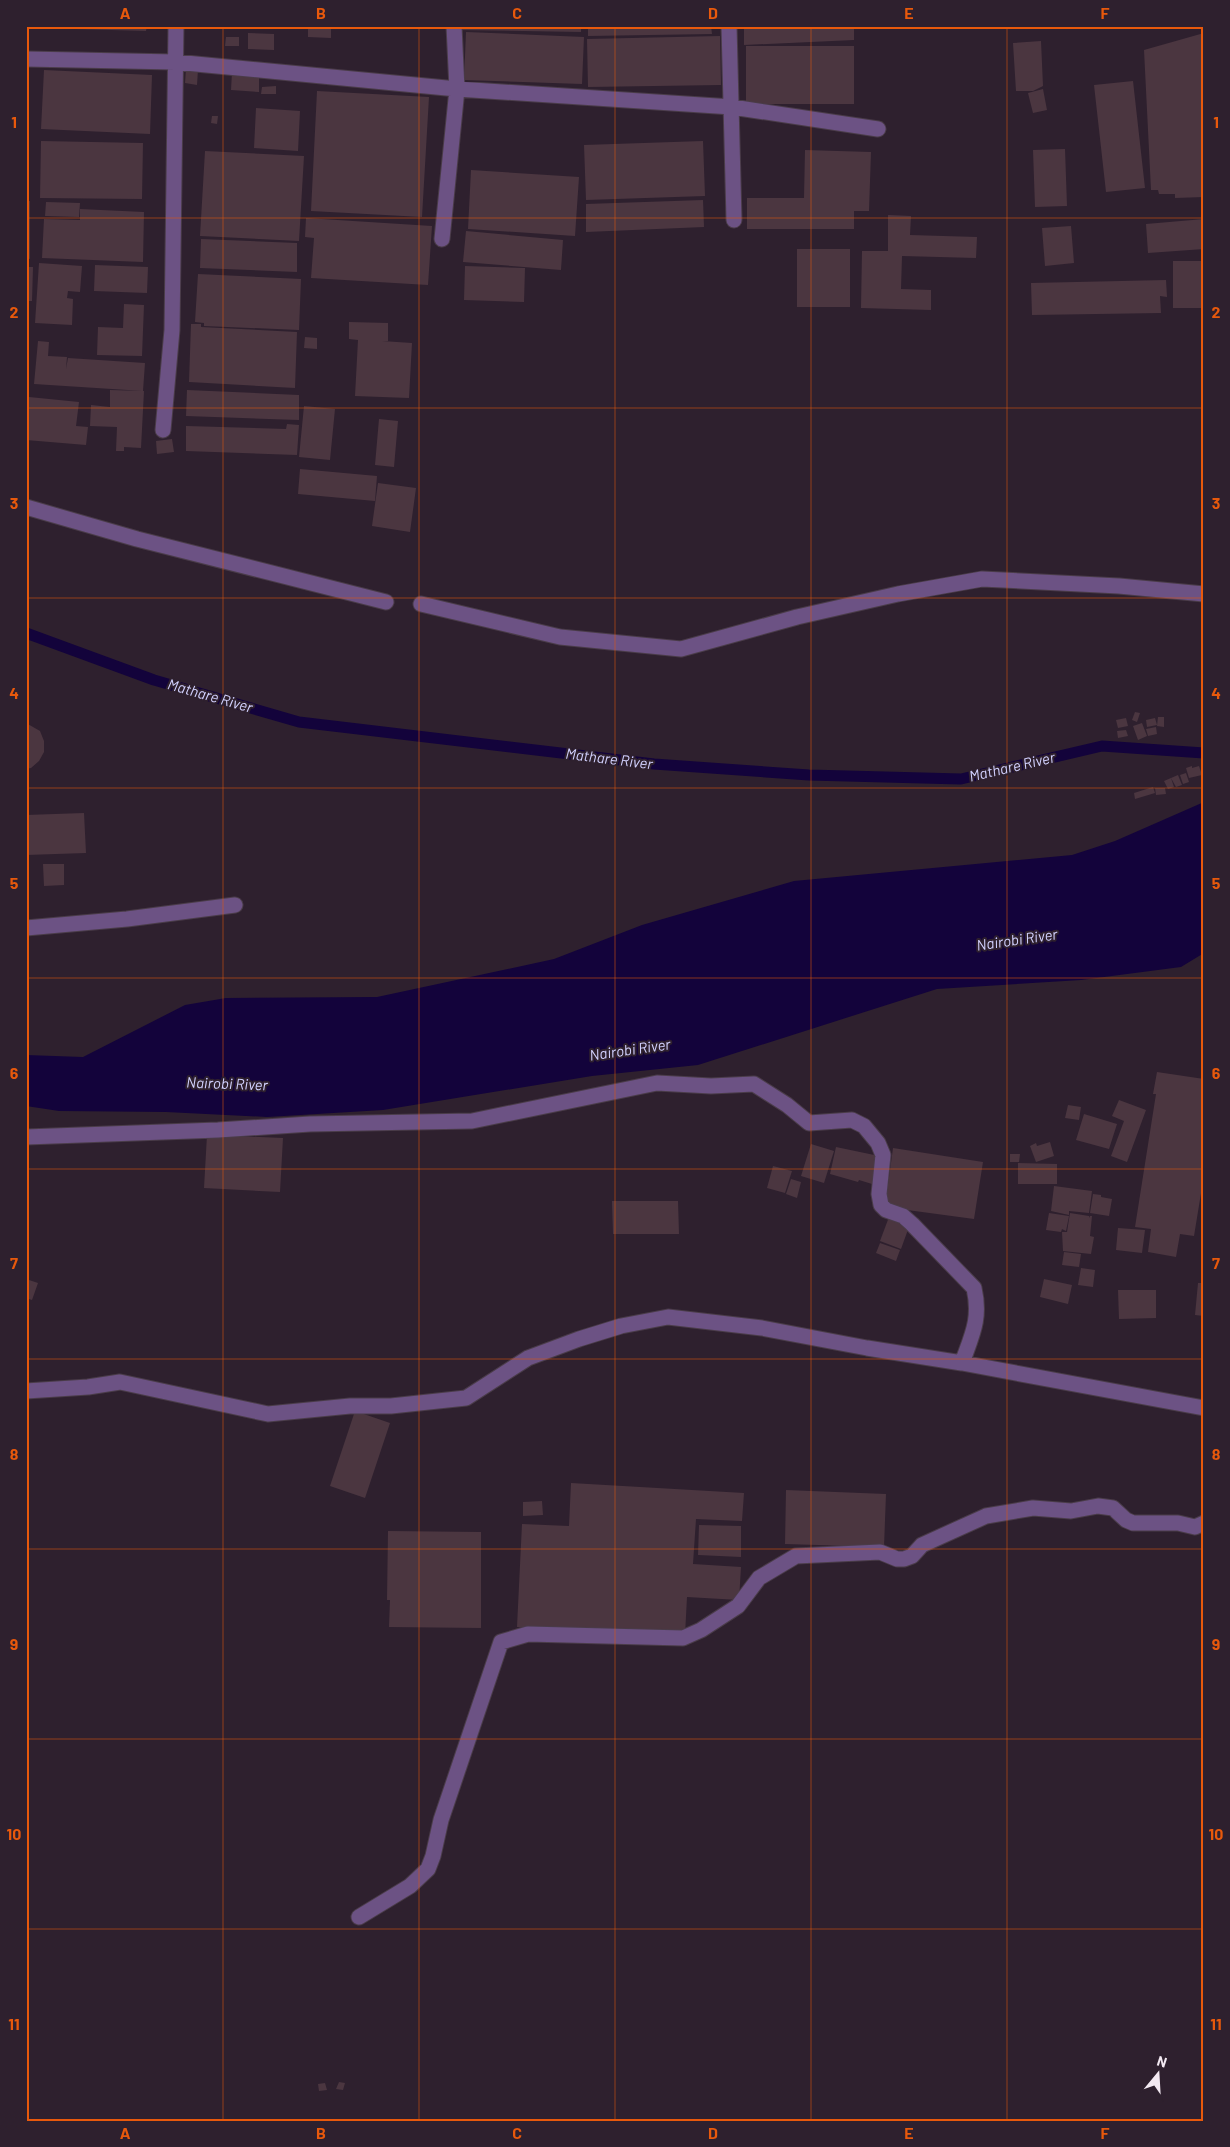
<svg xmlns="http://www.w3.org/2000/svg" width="1230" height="2147" font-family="Barlow,sans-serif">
<rect width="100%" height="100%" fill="#2e202e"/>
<path fill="#13033b" d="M 1204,802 L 1204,953 L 1181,967 L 1081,980 L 937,989 L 698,1065 L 592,1076 L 383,1110 L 267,1117 L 166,1112 L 59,1111 L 26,1106 L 26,1055 L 83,1057 L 185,1005 L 226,998 L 377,997 L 554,959 L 642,925 L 794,881 L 1072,855 L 1115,841 Z"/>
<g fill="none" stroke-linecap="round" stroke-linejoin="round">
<path stroke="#13033b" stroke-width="11" d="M 26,633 L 154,680 L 299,722 L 654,764 L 809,775 L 961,779 L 1102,746 L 1204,753"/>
</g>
<path fill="#4b3640" d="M 40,26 L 147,26 L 146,31 L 40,28 Z
M 199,26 L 302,26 L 302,28 L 199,28 Z
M 308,26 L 331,26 L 331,38 L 308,37 Z
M 456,26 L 581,26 L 581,32 L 456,30 Z
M 588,26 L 711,26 L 712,34 L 588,36 Z
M 744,26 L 854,26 L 854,40 L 744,45 Z
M 466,32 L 584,37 L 582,84 L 464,80 Z
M 248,33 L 274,34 L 274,50 L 248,49 Z
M 1204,33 L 1204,197 L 1175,198 L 1175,194 L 1159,194 L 1158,190 L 1151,190 L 1144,50 Z
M 720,36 L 721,85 L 588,87 L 587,39 Z
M 226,37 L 239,37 L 239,46 L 225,46 Z
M 1041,41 L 1043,86 L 1033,91 L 1016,91 L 1013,43 Z
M 746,46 L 854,46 L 854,104 L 746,104 Z
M 186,69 L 198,70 L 197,85 L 185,83 Z
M 44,70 L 152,75 L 150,134 L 41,129 Z
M 232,72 L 259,74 L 259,92 L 231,90 Z
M 1133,81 L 1145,188 L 1106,192 L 1094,85 Z
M 26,84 L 29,85 L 28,110 L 26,110 Z
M 276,86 L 276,94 L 261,94 L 262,87 Z
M 1043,89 L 1047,110 L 1033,113 L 1028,93 Z
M 317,91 L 429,97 L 422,217 L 311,211 Z
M 256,108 L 300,111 L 298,151 L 254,148 Z
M 212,116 L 218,116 L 217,124 L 211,123 Z
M 41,141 L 143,143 L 142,199 L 40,198 Z
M 703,141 L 705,196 L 586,200 L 584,145 Z
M 1065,149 L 1067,206 L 1035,207 L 1033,150 Z
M 805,150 L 871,152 L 869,211 L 854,211 L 854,229 L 747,229 L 747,198 L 804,198 Z
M 205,151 L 304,156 L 299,241 L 200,236 Z
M 471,170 L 579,177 L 575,236 L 468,229 Z
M 703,200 L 704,227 L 586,232 L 586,204 Z
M 26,201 L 30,201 L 30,259 L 26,258 Z
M 46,202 L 80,203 L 79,217 L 45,216 Z
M 80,209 L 144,212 L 143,262 L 42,258 L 44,219 L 80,220 Z
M 888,215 L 911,216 L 910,235 L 977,237 L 976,258 L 902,256 L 901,289 L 931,290 L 931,310 L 861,308 L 862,251 L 888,251 Z
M 306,218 L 432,226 L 428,285 L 311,278 L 314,238 L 305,237 Z
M 1204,219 L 1204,249 L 1148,253 L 1146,224 Z
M 1071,226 L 1074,263 L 1045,266 L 1042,228 Z
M 466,231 L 563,240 L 561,270 L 463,262 Z
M 201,239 L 297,243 L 297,272 L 200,268 Z
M 797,249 L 850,249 L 850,307 L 797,307 Z
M 1173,261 L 1204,261 L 1204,308 L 1173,308 Z
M 39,263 L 82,266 L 80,292 L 68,291 L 67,298 L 73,299 L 72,325 L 35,323 Z
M 95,265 L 148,267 L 147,293 L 94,291 Z
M 465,266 L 525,268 L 524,302 L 464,300 Z
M 26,267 L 33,267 L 32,301 L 26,301 Z
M 198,274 L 301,279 L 299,330 L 204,326 L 204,323 L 195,322 Z
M 1166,280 L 1167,297 L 1160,296 L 1161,313 L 1032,315 L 1031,283 Z
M 124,304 L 144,305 L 142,356 L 97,355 L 98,327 L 123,328 Z
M 349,322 L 388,323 L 388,341 L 382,341 L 412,343 L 409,398 L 355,396 L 358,340 L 349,339 Z
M 191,324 L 201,324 L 201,327 L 297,332 L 295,388 L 189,382 Z
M 305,337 L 317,338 L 317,349 L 304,348 Z
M 1202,340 L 1204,340 L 1204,360 L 1202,360 Z
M 38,341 L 49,342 L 48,356 L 67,357 L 66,369 L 68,358 L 145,363 L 143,391 L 34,384 Z
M 110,390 L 144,391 L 141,448 L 124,447 L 124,451 L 116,451 L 117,427 L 90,426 L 91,405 L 110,407 Z
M 187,390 L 299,395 L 299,420 L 186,416 Z
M 29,397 L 79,402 L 76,426 L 88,427 L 86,445 L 26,440 Z
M 304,406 L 335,409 L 330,460 L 299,457 Z
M 379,419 L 398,421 L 394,467 L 375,465 Z
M 287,424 L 299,425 L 297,455 L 186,451 L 186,426 L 286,429 Z
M 172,439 L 174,452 L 157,454 L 156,441 Z
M 300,469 L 377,476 L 375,501 L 298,494 Z
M 378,483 L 416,488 L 410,532 L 372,526 Z
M 1135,712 L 1140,713 L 1137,722 L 1132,720 Z
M 1158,717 L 1164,717 L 1164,727 L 1157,726 Z
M 1126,718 L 1128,726 L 1118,728 L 1116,720 Z
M 1155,718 L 1157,725 L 1147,727 L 1146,720 Z
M 26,723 L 40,731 L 44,741 L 44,752 L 39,761 L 31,768 L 26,769 Z
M 1142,723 L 1147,736 L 1138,740 L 1133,726 Z
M 1156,727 L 1157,734 L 1148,736 L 1146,729 Z
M 1126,730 L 1128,736 L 1118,738 L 1117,731 Z
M 1192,766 L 1192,768 L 1199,766 L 1202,775 L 1189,778 L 1186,768 Z
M 1186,773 L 1189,782 L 1183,784 L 1180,775 Z
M 1178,775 L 1182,785 L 1176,787 L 1171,778 Z
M 1171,778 L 1174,787 L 1168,789 L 1164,781 Z
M 1153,787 L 1155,793 L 1135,799 L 1134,793 Z
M 1155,788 L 1165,788 L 1166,794 L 1156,795 Z
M 84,813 L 86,853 L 26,855 L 26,815 Z
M 43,864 L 64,864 L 64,885 L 44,886 Z
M 1157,1072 L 1204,1079 L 1204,1175 L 1194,1236 L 1180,1234 L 1176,1257 L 1148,1252 L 1151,1229 L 1135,1227 L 1156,1094 L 1153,1094 Z
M 1119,1100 L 1146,1110 L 1127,1162 L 1111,1156 L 1124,1121 L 1112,1116 Z
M 1068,1105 L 1081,1107 L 1079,1120 L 1065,1118 Z
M 1084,1114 L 1117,1124 L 1109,1149 L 1076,1140 Z
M 207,1135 L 283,1138 L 280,1192 L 204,1188 Z
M 1050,1142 L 1054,1156 L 1036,1162 L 1030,1146 L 1036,1143 L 1037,1146 Z
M 811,1144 L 834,1151 L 824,1183 L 801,1176 Z
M 836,1147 L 879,1156 L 872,1184 L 859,1180 L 858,1182 L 830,1174 Z
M 893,1148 L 983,1162 L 974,1219 L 885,1207 Z
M 1010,1154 L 1020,1154 L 1019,1162 L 1010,1162 Z
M 1018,1163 L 1057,1164 L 1057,1184 L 1018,1184 Z
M 773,1166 L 792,1171 L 785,1193 L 767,1188 Z
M 791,1179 L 801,1182 L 797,1198 L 786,1194 Z
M 1054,1186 L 1092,1191 L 1089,1213 L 1069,1211 L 1069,1215 L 1051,1211 Z
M 1093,1194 L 1101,1195 L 1101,1197 L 1112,1199 L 1109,1216 L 1090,1213 Z
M 612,1201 L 678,1201 L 679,1234 L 613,1234 Z
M 1049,1213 L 1069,1216 L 1066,1231 L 1062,1229 L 1061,1232 L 1046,1230 Z
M 1070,1213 L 1089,1216 L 1089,1218 L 1090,1216 L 1092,1216 L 1090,1236 L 1094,1237 L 1091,1254 L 1063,1251 L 1062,1232 L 1067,1232 Z
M 889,1217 L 910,1224 L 901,1249 L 880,1241 Z
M 1118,1228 L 1145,1230 L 1142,1253 L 1116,1250 Z
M 880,1243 L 900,1250 L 896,1261 L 876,1253 Z
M 1064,1252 L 1081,1254 L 1079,1267 L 1062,1265 Z
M 1081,1268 L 1095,1270 L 1093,1287 L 1078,1285 Z
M 26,1279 L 38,1283 L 32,1300 L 26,1298 Z
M 1044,1279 L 1072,1285 L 1068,1304 L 1040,1297 Z
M 1198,1283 L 1204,1283 L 1204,1316 L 1195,1315 Z
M 1118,1290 L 1156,1290 L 1156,1318 L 1119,1319 Z
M 355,1411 L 390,1423 L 365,1498 L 330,1486 Z
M 571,1483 L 744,1493 L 742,1521 L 696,1519 L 693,1564 L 741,1567 L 739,1600 L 687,1597 L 685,1635 L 517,1627 L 522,1524 L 569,1526 Z
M 786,1490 L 886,1494 L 884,1547 L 785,1544 Z
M 542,1501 L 543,1515 L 523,1516 L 523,1502 Z
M 699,1525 L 741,1526 L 741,1557 L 698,1555 Z
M 388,1531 L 481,1532 L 481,1628 L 389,1627 L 390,1600 L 387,1600 Z
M 339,2082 L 345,2083 L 343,2090 L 336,2089 Z
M 325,2083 L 327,2090 L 319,2091 L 318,2084 Z"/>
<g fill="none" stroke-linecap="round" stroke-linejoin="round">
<g stroke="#4a3c49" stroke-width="17">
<path id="minor" d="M 729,26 L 734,220
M 26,59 L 175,62 L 457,89 L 732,107 L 878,129
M 442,239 L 457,89 L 454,26
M 163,430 L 172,330 L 176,26
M 26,507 L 137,539 L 386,602
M 421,604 L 560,637 L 681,649 L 797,617 L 898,594 L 982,579 L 1119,586 L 1204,594
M 26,928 L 127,919 L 235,905
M 26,1137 L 218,1130 L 310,1124 L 472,1121 L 657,1083 L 711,1086 L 754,1084 L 787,1105 L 809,1123 L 852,1120 L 864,1126 L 878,1143 L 883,1155 L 879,1194 L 881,1205 L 886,1210 L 903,1216 L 912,1224 L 974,1288 C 981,1319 972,1335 962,1363
M 26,1391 L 88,1387 L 120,1382 L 268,1414 L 350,1406 L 391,1406 L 466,1398 L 528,1358 L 579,1339 L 621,1326 L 668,1317 L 762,1328 L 867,1348 L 962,1363 L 1204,1408
M 359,1917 L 410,1886 L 428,1869 L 433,1856 L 441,1820 L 501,1642 L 528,1634 L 683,1638 L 701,1630 L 738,1606 L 759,1578 L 796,1556 L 880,1552 L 897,1559 L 904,1559 L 912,1556 L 922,1545 L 986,1516 L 1033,1508 L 1071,1511 L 1098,1506 L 1113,1508 L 1126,1520 L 1133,1523 L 1178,1523 L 1195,1527 L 1204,1523"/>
</g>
<use href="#minor" stroke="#6c5284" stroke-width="15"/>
</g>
<path fill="none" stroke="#e8590c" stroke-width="1" stroke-opacity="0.55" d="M 223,26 L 223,2121M 419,26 L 419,2121M 615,26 L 615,2121M 811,26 L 811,2121M 1007,26 L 1007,2121M 26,218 L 1204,218M 26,408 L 1204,408M 26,598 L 1204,598M 26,788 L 1204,788M 26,978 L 1204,978M 26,1169 L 1204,1169M 26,1359 L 1204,1359M 26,1549 L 1204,1549M 26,1739 L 1204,1739M 26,1929 L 1204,1929"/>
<g text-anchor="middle" stroke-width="4" stroke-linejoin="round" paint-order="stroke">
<g font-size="15" font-style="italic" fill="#d3d2ff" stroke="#2e202e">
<text transform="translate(210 696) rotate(16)" y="5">Mathare River</text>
<text transform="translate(609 759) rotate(7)" y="5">Mathare River</text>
<text transform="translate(1012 767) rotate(-13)" y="5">Mathare River</text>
<text transform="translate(1017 940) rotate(-8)" y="5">Nairobi River</text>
<text transform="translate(630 1050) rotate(-8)" y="5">Nairobi River</text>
<text transform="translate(227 1084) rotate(2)" y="5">Nairobi River</text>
</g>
</g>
<rect width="1230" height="2147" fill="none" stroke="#2e202e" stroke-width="55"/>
<g transform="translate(1158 2074) rotate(18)" stroke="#2e202e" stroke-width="4" paint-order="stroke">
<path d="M0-4L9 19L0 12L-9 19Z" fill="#f3e9f2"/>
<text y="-8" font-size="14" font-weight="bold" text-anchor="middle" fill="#f3e9f2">N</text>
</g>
<rect x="28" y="28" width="1174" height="2092" fill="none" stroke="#e8590c" stroke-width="2"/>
<g font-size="16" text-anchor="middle" font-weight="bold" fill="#e8590c">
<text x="125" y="19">A</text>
<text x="321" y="19">B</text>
<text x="517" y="19">C</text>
<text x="713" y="19">D</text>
<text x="909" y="19">E</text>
<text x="1105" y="19">F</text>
<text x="14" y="128">1</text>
<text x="1216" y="128">1</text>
<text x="14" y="318">2</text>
<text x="1216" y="318">2</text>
<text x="14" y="509">3</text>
<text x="1216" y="509">3</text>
<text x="14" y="699">4</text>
<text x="1216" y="699">4</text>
<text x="14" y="889">5</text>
<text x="1216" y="889">5</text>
<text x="14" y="1079">6</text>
<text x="1216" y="1079">6</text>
<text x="14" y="1269">7</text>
<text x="1216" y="1269">7</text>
<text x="14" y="1460">8</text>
<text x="1216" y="1460">8</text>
<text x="14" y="1650">9</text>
<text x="1216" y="1650">9</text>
<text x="14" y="1840">10</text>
<text x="1216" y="1840">10</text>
<text x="14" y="2030">11</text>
<text x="1216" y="2030">11</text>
<text x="125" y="2139">A</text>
<text x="321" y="2139">B</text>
<text x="517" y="2139">C</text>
<text x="713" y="2139">D</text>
<text x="909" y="2139">E</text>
<text x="1105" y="2139">F</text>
</g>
</svg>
